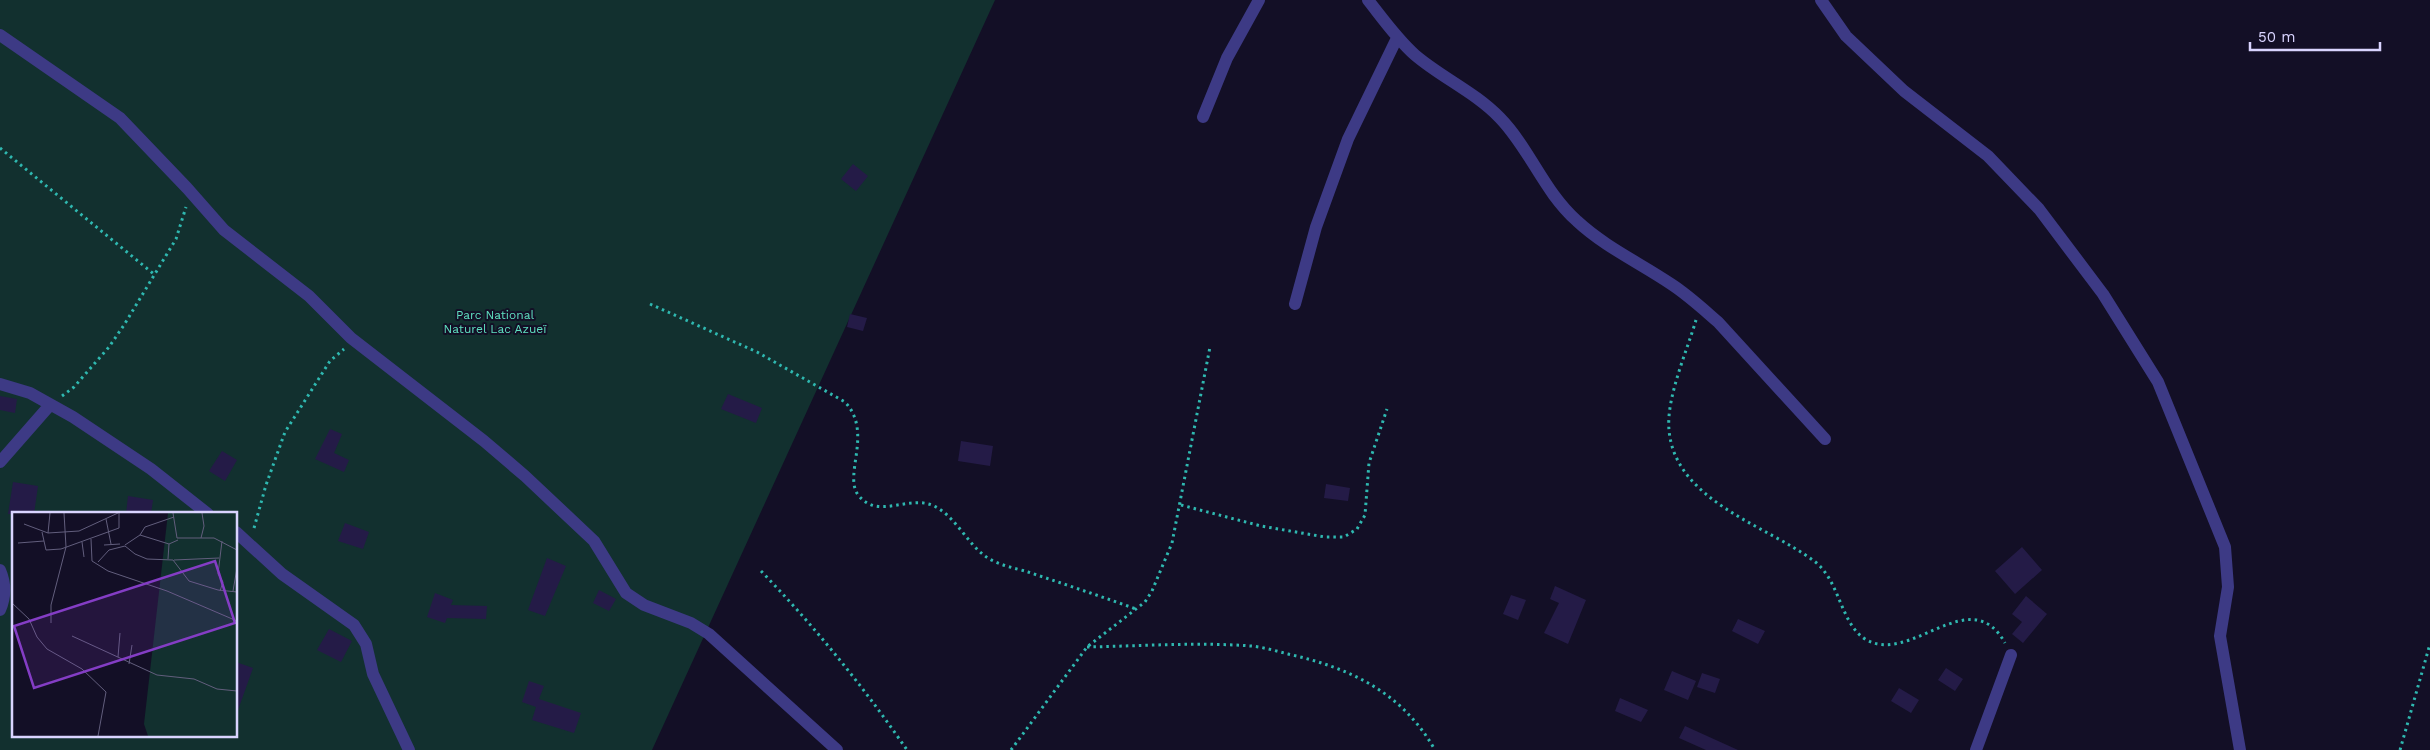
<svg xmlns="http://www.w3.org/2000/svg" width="2430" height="750" font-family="'Work Sans',sans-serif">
<rect width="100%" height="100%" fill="#130f26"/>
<path fill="#12302f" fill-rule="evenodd" d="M 0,0 L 995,0 L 652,750 L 0,750 ZM 14,514 L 236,514 L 236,736 L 14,736 Z"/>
<path fill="#241b47" d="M 853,164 L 868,176 L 856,191 L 841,179 Z
M 850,314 L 867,318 L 863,331 L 847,327 Z
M 728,394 L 762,408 L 756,423 L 721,409 Z
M 0,396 L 17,399 L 15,413 L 0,410 Z
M 330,429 L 342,434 L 334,453 L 349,460 L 344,472 L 315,459 Z
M 961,441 L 993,446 L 990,466 L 958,461 Z
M 222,451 L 237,460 L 225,481 L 209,471 Z
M 13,482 L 38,486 L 34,514 L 8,514 Z
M 1326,484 L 1350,488 L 1348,501 L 1324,498 Z
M 128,496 L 153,500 L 151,514 L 126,514 Z
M 345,523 L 369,532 L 363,549 L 338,541 Z
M 2022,547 L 2042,570 L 2015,594 L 1995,571 Z
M 547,558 L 566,566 L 545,616 L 528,610 Z
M 1555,586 L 1586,600 L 1568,644 L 1544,633 L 1559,603 L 1550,599 Z
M 599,590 L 616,599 L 609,611 L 593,603 Z
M 435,593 L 453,600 L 451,605 L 487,606 L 486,619 L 447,618 L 445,623 L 427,617 Z
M 1511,595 L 1526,600 L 1518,620 L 1503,614 Z
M 2026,596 L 2047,614 L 2023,643 L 2012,634 L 2022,622 L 2012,614 Z
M 1738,619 L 1765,631 L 1758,644 L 1732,631 Z
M 329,629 L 352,641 L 341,662 L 317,650 Z
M 236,662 L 253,668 L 238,710 L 236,709 Z
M 1946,668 L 1963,679 L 1955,691 L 1938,680 Z
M 1672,671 L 1696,681 L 1688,700 L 1664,690 Z
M 1702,673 L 1720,679 L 1715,693 L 1697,687 Z
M 529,681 L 544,686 L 539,699 L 581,713 L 574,733 L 532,720 L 536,707 L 522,702 Z
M 1899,688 L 1919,700 L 1911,713 L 1891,701 Z
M 1620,698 L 1648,710 L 1641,722 L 1615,711 Z
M 1685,726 L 1738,750 L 1706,750 L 1679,738 Z"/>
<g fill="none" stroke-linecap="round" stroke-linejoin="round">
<path stroke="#2fb8b0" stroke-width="3" stroke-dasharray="2.5 4" stroke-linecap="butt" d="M 0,148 L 155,275
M 650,304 L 757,352 L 845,402 C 874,433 842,476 859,496 C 879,520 909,494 934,506 C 955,516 967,543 985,556 C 997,565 1015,568 1028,572 C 1064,584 1100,596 1136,609
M 1696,320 C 1687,351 1666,398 1669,430 C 1675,501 1766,525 1814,561 C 1840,580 1840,623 1865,639 C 1910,667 1970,580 2005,643
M 62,396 L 74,387 L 109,347 L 124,325 L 176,239 L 186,207
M 1181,505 L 1261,526 L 1325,537 L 1344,537 L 1357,529 L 1365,515 L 1369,463 L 1387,409
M 254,528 L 266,485 L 285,432 L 330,361 L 344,349
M 761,571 C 815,627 863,686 907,750
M 1087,647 C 1141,646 1197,642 1251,646 C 1263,647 1276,651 1288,654 C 1350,668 1402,692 1435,750
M 1011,750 L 1087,647 L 1145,602 L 1152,591 L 1172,543 L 1210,347
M 2400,750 L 2430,644"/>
<path stroke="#3d3a85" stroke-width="12" d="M 1368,0 C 1383,19 1397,39 1415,55 C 1442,78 1475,92 1500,118 C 1530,149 1544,192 1577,221 C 1605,247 1640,263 1671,284 C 1688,295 1703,309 1718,322 L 1825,439
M 1821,0 L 1846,36 L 1904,91 L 1988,156 L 2039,209 L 2103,294 L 2158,382 L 2225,547 L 2228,587 L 2220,636 L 2240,750
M 0,35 L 120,118 L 187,188 L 224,230 L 309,296 L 351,338 L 484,441 L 525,476 L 594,541 L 626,593 L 644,605 L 691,623 L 709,634 L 837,750
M 1203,117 L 1227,58 L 1259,0
M 1295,304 L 1316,227 L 1348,139 L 1397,38
M 0,384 L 30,393 L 73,417 L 151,469 L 208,514
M 0,462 L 50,405
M 236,532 L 282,574 L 354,625 L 366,644 L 373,674 L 409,750
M 0,570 C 6,584 6,596 0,610
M 1976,750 L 2011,655"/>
</g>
<g text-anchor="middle" stroke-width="4" stroke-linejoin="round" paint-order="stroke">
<g font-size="12" fill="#5fe0c0" stroke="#130f26">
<text x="495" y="319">Parc National<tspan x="495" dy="14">Naturel Lac Azueï</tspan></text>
</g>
</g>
<g transform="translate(12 512)">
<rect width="225" height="225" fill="#130f26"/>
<path d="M 156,1 L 225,1 L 225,224 L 136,224 L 132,212 Z" fill="#12302f"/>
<path fill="none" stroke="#625e7d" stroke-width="1" d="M 161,1 L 165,26 L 202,26 L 225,38M 94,7 L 99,32M 12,12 L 36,21 L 67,19 L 106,1M 30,20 L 34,38 L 49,37 L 107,16 L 107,1M 36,21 L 38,1M 128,23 L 157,32 L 166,28M 189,26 L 192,14 L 190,1M 79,27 L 80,49 L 96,59 L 155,79 L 225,109M 70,30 L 72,45M 6,31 L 32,29M 92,33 L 108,32M 113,33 L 128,23 L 133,15 L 162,5M 156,47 L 157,32M 162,48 L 207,46M 86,50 L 97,38 L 113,34 L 123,42 L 135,47 L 161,48 L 177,69 L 206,78 L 225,80M 208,79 L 211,70 L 206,62 L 210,29M 221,79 L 225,56M 0,91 L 17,107 L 25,125 L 35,137 L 70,157 L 94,180 L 86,224M 39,111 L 39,93 L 54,35 L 52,1M 60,124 L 145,163 L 182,167 L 205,177 L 225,179M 106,145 L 108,121M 117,152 L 120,133"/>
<path fill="#843dc5" fill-opacity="0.15" stroke="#843dc5" stroke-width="2.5" d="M 203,49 L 223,111 L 22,176 L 2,114 Z"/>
<rect width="225" height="225" fill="none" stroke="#d9d4ff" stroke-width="2.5"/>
</g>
<path d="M2250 42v8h130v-8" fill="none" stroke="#d9d4ff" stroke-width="2.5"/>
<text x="2258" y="42" font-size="15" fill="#d9d4ff" stroke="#130f26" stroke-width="4" paint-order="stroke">50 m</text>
</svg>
